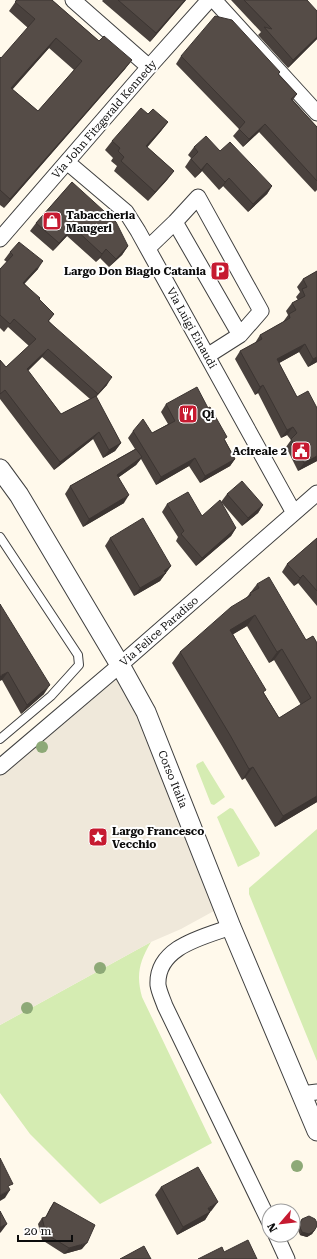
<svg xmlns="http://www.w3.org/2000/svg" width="317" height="1259" font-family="'Roboto Serif',serif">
<rect width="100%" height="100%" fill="#fff9eb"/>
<path fill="#d5ecb2" d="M 203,761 L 225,797 L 214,805 L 211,804 L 196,766 L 197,764 Z
M 230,808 L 233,809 L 260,853 L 259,856 L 238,867 L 217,817 Z
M 317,829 L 317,1061 L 249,894 L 249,888 Z
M 151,942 C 139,962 136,975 142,997 L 212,1143 L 100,1204 L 30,1134 L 0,1093 L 0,1025 Z"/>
<path fill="#efe8da" d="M 120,665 L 223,906 L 181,929 L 151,942 L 0,1025 L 0,767 Z"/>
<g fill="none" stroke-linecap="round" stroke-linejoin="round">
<g stroke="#3f3f3f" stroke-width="10">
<path id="service" d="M 0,537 L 78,655 L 79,665 L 51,696 L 0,739"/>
</g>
<g stroke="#3f3f3f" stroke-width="17">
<path id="minor" d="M 73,0 L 149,67
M 214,0 L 317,113
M 67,162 L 126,212 L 138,231 L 294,513
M 175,222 L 240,335
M 0,239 L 149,67 L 209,0
M 148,248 L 175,222 L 198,197 L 261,311 L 240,335 L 207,356
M 0,767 L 120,665 L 317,493
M 231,927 C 203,937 156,947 158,985 C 159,992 163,1000 165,1006 L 269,1221
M 301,1094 L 317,1092
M 276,1235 L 287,1259"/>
</g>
<g stroke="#3f3f3f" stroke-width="21">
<path id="tertiary" d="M 0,469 L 19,495 L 120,665 L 146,712 L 231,927 L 317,1131"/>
</g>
<use href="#service" stroke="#fff" stroke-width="8"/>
<use href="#minor" stroke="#fff" stroke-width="15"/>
<use href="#tertiary" stroke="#fff" stroke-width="19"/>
</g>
<g fill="#8da977">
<circle cx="42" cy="747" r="6"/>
<circle cx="100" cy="968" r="6"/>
<circle cx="27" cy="1008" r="6"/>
<circle cx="297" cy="1166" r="6"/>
</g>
<path fill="#49413d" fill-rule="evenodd" d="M 15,0 L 52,0 L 99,41 L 132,60 L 125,69 L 4,208 L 0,205 L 0,57 L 1,58 L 28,28 L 9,11 L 16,1 ZM 49,48 L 74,70 L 38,111 L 12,89 Z
M 103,0 L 186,0 L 150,42 L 102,1 Z
M 231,0 L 307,0 L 317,39 L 288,68 L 258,35 L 261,32 Z
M 181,56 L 280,72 L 279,74 L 297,94 L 293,100 L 317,127 L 317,190 L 315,192 L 259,132 L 243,147 L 233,136 L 239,129 L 176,64 Z
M 148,114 L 168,122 L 161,131 L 147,147 L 174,171 L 167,180 L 148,201 L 114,171 L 117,166 L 111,161 L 113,158 L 105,150 L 112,141 Z
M 194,147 L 220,151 L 272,186 L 267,194 L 248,212 L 223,186 L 219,190 L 202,171 L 195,178 L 185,167 L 191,158 L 188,155 Z
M 72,182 L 128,246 L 122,255 L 109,267 L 100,258 L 96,262 L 67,236 L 53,251 L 30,231 L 36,223 Z
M 10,252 L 38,269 L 24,283 L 39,299 L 54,314 L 49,321 L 107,385 L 96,397 L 121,443 L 115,451 L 103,458 L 93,439 L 54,470 L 0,399 L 0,360 L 6,367 L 29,346 L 8,327 L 4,332 L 0,328 L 0,269 L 7,262 L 4,260 ZM 42,357 L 90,399 L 61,414 L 28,371 Z
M 317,271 L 317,362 L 308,367 L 299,352 L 279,363 L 297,397 L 317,408 L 317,461 L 298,471 L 286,447 L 291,440 L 287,435 L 281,438 L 258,393 L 255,395 L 235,359 L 240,351 L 255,343 L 260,335 L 283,322 L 288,315 L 286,311 L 292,303 L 298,300 L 296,297 L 300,292 L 297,287 L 303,279 Z
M 166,404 L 225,440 L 235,459 L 230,466 L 200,483 L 189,466 L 156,485 L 141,459 L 136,465 L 119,477 L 124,503 L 83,527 L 65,494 L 70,486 L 135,449 L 128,438 L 133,431 L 152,433 L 168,424 L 161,412 Z
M 227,494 L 263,505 L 258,513 L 242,526 L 221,502 Z
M 167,504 L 202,516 L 236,528 L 231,536 L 196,566 L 176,541 L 178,537 L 162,512 Z
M 110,538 L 171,566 L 160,581 L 134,596 L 105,546 Z
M 317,538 L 317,606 L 298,583 L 294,586 L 282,572 L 287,564 Z
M 257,584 L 306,640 L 313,636 L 317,802 L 275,827 L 245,778 L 242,780 L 222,746 L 172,663 L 180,652 L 247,597 ZM 247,626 L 269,663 L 274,660 L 301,705 L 279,718 L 264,693 L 233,634 Z
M 0,604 L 44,694 L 21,714 L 2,680 Z
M 161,1187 L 212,1210 L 210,1212 L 205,1220 L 177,1235 L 155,1195 Z
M 54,1202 L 82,1249 L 64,1254 L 42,1240 L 38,1224 L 42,1218 L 45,1218 L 50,1208 Z
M 302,1219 L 314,1231 L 312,1234 L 307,1237 L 300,1235 L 297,1228 Z"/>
<path fill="#3c3532" d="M 185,0 L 186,0 L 150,42 L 156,33 Z
M 317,37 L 317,39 L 288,68 L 293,60 Z
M 56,38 L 49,48 L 5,98 L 11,88 Z
M 132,60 L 125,69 L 4,208 L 10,199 Z
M 168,122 L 161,131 L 140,156 L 146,146 Z
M 265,124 L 259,132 L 243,147 L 249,139 Z
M 207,163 L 202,171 L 195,178 L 201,170 Z
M 174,171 L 167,180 L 148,201 L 155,192 Z
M 229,178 L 223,186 L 219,190 L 225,182 Z
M 272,186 L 267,194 L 248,212 L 253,204 Z
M 73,227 L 67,236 L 53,251 L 59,243 Z
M 128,246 L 122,255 L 109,267 L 116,259 Z
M 106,249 L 100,258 L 96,262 L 102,254 Z
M 43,261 L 38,269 L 18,291 L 23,283 Z
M 305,344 L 299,352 L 272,367 L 277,359 Z
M 48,349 L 42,357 L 21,377 L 27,369 Z
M 317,357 L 317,362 L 308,367 L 313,359 Z
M 112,377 L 107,385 L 92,401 L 98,394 Z
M 263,385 L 258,393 L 255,395 L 260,387 Z
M 293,427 L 287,435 L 281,438 L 287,430 Z
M 99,432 L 93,439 L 54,470 L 60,462 Z
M 121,443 L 115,451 L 103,458 L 109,450 Z
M 317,456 L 317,461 L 298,471 L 304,463 Z
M 142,457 L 136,465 L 112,482 L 117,475 Z
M 195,458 L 189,466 L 156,485 L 161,477 Z
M 235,459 L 230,466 L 200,483 L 205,476 Z
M 129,495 L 124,503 L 83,527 L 89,519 Z
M 263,505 L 258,513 L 242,526 L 248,518 Z
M 236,528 L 231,536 L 196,566 L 202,558 Z
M 171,566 L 160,581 L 134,596 L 140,588 L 164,571 Z
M 303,575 L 298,583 L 294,586 L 300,578 Z
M 255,615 L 247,626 L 222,641 L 230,630 Z
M 282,649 L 274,660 L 269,663 L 277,652 Z
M 8,672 L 2,680 L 0,681 L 0,676 Z
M 50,685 L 44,694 L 21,714 L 27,705 Z
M 253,767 L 245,778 L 242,780 L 249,769 Z
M 317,796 L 317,802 L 275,827 L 283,816 Z
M 10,1190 L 5,1198 L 0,1201 L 0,1195 Z
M 218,1202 L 212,1210 L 202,1216 L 208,1208 Z
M 210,1212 L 205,1220 L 177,1235 L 183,1227 Z
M 7,1224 L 1,1232 L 0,1233 L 0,1227 Z
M 314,1231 L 312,1234 L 307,1237 L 300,1235 L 302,1232 Z
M 87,1243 L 82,1249 L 64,1254 L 69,1248 Z"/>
<path fill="#554c47" stroke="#3c3532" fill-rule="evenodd" d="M 17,0 L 52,0 L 99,41 L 104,36 L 132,60 L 10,199 L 0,190 L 0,57 L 1,58 L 35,19 L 15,2 ZM 56,38 L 82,61 L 38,111 L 11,88 Z
M 118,0 L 185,0 L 156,33 Z
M 244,0 L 307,0 L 317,11 L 317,37 L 293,60 L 264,27 L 272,29 Z
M 215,16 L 232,20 L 280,72 L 278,74 L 297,94 L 291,99 L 317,127 L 317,181 L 265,124 L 249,139 L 239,129 L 245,122 L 181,56 Z
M 141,108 L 148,114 L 153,109 L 168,122 L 146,146 L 174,171 L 155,192 L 121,161 L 124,157 L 118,151 L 120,148 L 112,141 Z
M 206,136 L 220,151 L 230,142 L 272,186 L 253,204 L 229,178 L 225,182 L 207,163 L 201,170 L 191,159 L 198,152 L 194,147 Z
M 72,182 L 116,222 L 128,246 L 116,259 L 106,249 L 102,254 L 73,227 L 59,243 L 36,223 Z
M 19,242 L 43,261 L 23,283 L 40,298 L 39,299 L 54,314 L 48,321 L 112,377 L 98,394 L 48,349 L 27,369 L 61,414 L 96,396 L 121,443 L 109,450 L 99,432 L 60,462 L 5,390 L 0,394 L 0,360 L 6,367 L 36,339 L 14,319 L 10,324 L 0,315 L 0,269 L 13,255 L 10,252 Z
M 317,271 L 317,357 L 313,359 L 305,344 L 277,359 L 297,397 L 308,391 L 317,408 L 317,456 L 304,463 L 291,439 L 297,433 L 293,427 L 287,430 L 263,385 L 260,387 L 240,351 L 262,339 L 260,335 L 290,318 L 289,314 L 296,310 L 292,303 L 305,296 L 302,289 L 307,287 L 303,279 Z
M 197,387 L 208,408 L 210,407 L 227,437 L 224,439 L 235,459 L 205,476 L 195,458 L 161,477 L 133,431 L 143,419 L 152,433 L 175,421 L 166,404 Z
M 136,449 L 142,457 L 117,475 L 129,495 L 89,519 L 70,486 Z
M 242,481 L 263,505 L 248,518 L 227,494 Z
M 188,492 L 202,516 L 220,500 L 236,528 L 202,558 L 181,534 L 184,531 L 167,504 Z
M 143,518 L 171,566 L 164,571 L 166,573 L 140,588 L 110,538 Z
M 317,538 L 317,591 L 303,575 L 300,578 L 287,564 Z
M 269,577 L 306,640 L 313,636 L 317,643 L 317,796 L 283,816 L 253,767 L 249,769 L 230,735 L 180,652 L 231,607 L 251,595 L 250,593 L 259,588 L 257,584 ZM 255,615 L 277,652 L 282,649 L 311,698 L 279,718 L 263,692 L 266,690 L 230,630 Z
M 0,604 L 50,685 L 27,705 L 8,672 L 0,676 Z
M 0,1158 L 13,1184 L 8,1186 L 10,1190 L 0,1195 Z
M 198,1167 L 218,1202 L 208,1208 L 210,1212 L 183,1227 L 161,1187 Z
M 54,1202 L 95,1225 L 87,1243 L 69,1248 L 46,1234 L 42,1218 L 46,1217 Z
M 0,1211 L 7,1224 L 0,1227 Z
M 309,1216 L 315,1219 L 317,1223 L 317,1226 L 314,1231 L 309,1234 L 302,1232 L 299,1225 L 302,1219 Z
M 248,1240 L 257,1259 L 198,1259 L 222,1247 L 224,1252 Z
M 144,1246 L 151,1259 L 120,1259 Z"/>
<defs>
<g id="shop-square" transform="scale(1)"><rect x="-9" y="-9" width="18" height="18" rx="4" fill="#c61a30" stroke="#fff"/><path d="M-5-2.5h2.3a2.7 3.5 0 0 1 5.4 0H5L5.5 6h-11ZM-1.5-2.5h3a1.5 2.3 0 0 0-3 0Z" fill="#fff"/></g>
<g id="parking-square" transform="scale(1)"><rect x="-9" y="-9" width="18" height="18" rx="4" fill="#c61a30" stroke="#fff"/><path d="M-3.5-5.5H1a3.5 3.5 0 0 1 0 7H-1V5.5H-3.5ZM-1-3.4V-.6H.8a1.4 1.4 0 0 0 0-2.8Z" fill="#fff"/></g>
<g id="restaurant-square" transform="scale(1)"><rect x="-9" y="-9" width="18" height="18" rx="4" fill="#c61a30" stroke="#fff"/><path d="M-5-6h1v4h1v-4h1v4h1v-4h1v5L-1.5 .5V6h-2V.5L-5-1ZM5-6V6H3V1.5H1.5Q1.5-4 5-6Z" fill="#fff"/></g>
<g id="civic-square" transform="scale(1)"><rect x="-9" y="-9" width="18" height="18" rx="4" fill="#c61a30" stroke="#fff"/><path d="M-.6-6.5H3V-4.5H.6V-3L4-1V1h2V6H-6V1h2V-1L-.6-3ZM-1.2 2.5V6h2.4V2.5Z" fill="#fff"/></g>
<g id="sight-square" transform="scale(1)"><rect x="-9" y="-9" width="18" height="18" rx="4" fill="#c61a30" stroke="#fff"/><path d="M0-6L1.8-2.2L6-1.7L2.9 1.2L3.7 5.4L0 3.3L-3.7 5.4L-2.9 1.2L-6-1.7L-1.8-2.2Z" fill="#fff"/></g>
</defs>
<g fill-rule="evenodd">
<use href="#shop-square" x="52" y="221"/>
<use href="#parking-square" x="220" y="271"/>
<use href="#restaurant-square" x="188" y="414"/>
<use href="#civic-square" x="301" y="451"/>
<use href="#sight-square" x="98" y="837"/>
</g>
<g text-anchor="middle" stroke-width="4" stroke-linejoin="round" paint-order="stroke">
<g font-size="11" fill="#0c0c0c" stroke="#fff">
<text transform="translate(104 119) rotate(-49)" y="4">Via John Fitzgerald Kennedy</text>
<text transform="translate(192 328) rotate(61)" y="4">Via Luigi Einaudi</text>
<text transform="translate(159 631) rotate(-41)" y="4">Via Felice Paradiso</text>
<text transform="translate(173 779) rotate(68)" y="4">Corso Italia</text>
</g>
<g font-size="11" font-weight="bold" fill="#0c0c0c" stroke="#fff" text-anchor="start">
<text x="66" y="219">Tabaccheria<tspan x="66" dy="13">Maugeri</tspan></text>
<text x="206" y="275" text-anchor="end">Largo Don Biagio Catania</text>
<text x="202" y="418">Qi</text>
<text x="287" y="455" text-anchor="end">Acireale 2</text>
<text x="112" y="835">Largo Francesco<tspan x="112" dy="13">Vecchio</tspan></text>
</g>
</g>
<g transform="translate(281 1223) rotate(242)"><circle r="19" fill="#ffffff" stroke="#9e9e9e"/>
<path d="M0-3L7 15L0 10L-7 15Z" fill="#c61a30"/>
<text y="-6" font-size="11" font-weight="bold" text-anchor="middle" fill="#0c0c0c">N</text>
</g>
<path d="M18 1235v6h54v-6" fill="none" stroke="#0c0c0c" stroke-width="2"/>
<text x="24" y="1235" font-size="12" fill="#0c0c0c" stroke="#ffffff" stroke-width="3" paint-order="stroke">20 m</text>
</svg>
